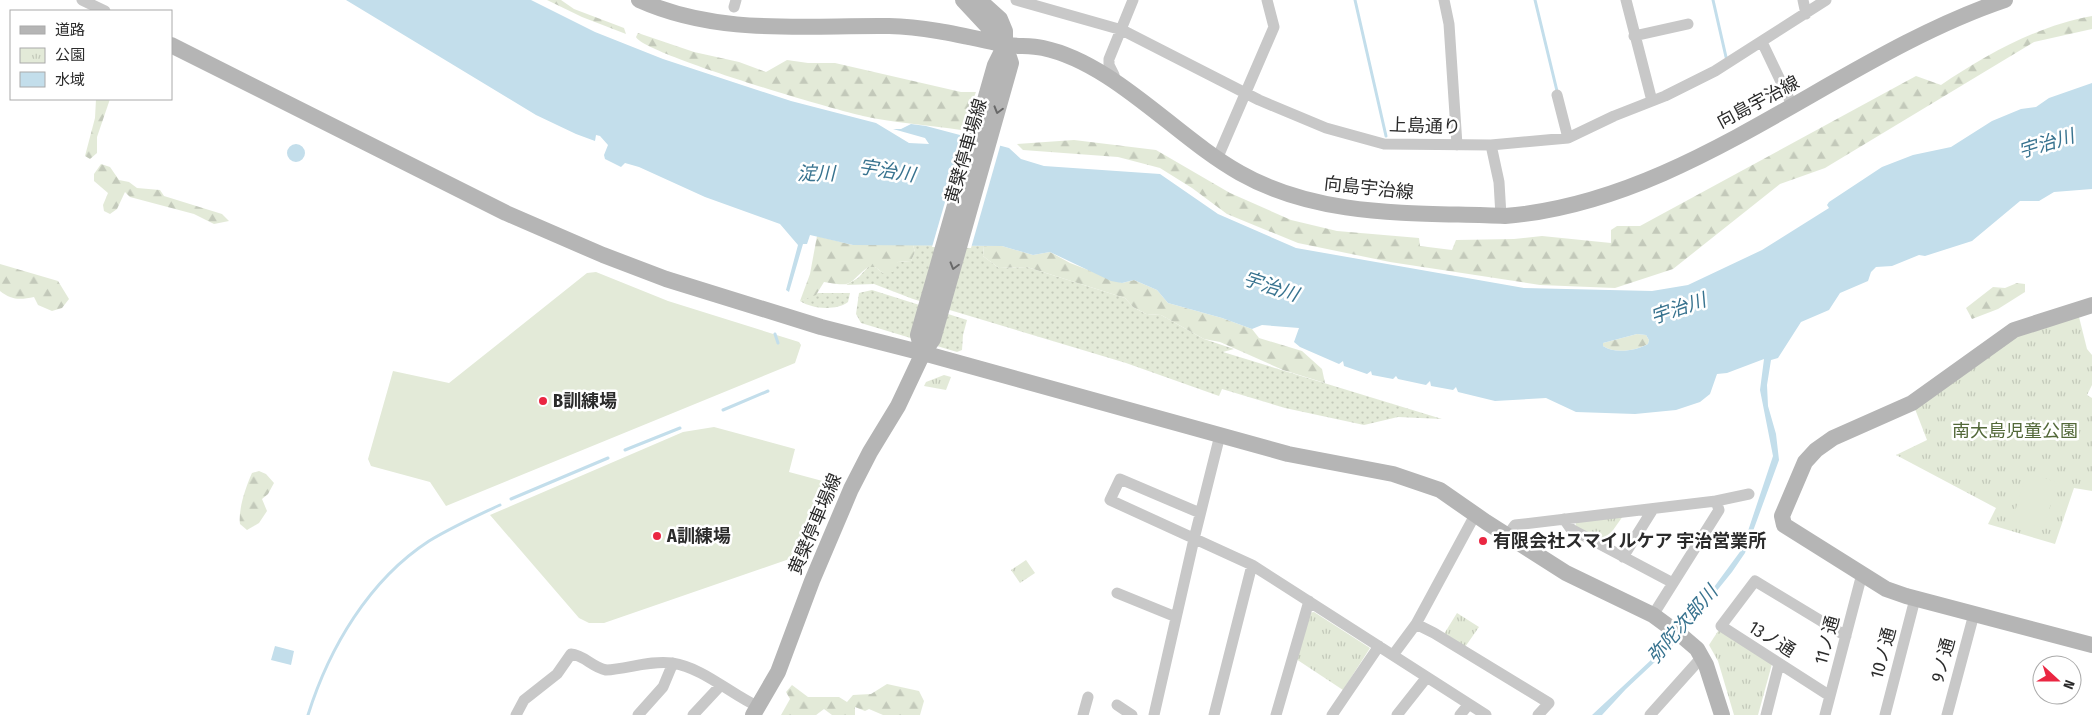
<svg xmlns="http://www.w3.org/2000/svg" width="2092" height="715" font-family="'Fira Sans Condensed','Noto Sans JP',sans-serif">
<defs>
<pattern id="grass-dots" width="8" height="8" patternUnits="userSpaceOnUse" patternTransform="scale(1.25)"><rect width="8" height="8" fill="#e3ead8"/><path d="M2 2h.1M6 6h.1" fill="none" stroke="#c3c9ba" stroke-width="1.8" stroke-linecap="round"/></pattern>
<pattern id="forest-firs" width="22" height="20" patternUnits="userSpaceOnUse" patternTransform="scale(1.25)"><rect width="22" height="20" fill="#e3ead8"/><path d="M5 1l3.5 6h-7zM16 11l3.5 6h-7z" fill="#c3c9ba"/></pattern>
<pattern id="park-tufts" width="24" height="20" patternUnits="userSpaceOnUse" patternTransform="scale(1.25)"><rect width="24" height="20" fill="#e3ead8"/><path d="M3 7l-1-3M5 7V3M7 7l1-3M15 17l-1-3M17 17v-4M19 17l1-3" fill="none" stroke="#c3c9ba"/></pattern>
</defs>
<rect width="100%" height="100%" fill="#fff"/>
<path fill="url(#grass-dots)" d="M 913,245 L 984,246 L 983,256 L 999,268 L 1027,267 L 1125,298 L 1133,307 L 1146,314 L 1161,315 L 1204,339 L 1234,349 L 1223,352 L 1442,419 L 1398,417 L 1364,425 L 1285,408 L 1222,389 L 1219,396 L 1126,363 L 913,299 L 874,284 L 846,285 L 858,278 L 868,267 L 875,267 L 883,273 L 898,262 L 911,261 L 915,252 Z
M 872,290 L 967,320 L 963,335 L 962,350 L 957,352 L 861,323 L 856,314 L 859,293 Z
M 818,293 L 850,293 L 848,302 C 836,311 812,309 800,301 Z"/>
<path fill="url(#forest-firs)" d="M 547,0 L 561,0 L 574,9 L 624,28 L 626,34 L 582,17 Z
M 2092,16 L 2092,29 L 2034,42 L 1825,168 L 1780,184 L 1673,269 L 1615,288 L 1540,285 L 1390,262 L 1298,243 L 1227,214 L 1192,188 L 1160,168 L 1118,157 L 1023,150 L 1017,144 L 1074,140 L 1156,150 L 1230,193 L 1291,220 L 1337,231 L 1419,238 L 1420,246 L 1452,250 L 1456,240 L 1514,239 L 1542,236 L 1611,243 L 1611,230 L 1617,226 L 1640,226 L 1916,76 L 1941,85 C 1987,54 2037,26 2092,16 Z
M 638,33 L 694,52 L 739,62 L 766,72 L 787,60 L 808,63 L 835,63 L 961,92 L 976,92 L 961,130 C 929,125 895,123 863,116 C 834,110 644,54 636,37 Z
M 96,99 L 110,99 L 97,137 L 97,153 L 90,159 L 85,156 L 95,118 Z
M 101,164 L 110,167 L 119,180 L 129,182 L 137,188 L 160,190 L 164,196 L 222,214 L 229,221 L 214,224 L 194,214 L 130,197 L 125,192 L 117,209 L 110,214 L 104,211 L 103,205 L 108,193 L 94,181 L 94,174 Z
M 817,236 L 853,245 L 913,245 L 915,252 L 911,261 L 898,262 L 893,272 L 883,273 L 875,267 L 868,267 C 846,285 854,287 824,282 L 816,295 L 800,301 L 810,274 Z
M 984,246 L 1002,246 L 1033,255 L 1050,252 L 1070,263 L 1122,283 L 1134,280 L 1157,290 L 1168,303 L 1222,318 L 1252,329 L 1259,338 L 1302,351 L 1322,369 L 1325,383 L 1283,370 L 1220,342 L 1204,339 L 1161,315 L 1146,314 L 1133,307 L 1125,298 L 1027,267 L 999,268 L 983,256 Z
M 0,264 L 58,281 L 69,299 L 62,308 L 52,311 L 38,305 L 34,297 C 20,300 11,300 0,291 Z
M 2017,283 L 2025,284 L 2025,292 L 1998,309 L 1972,319 L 1966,308 L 1993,287 L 2005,288 Z
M 1637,334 L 1646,335 L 1649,340 L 1648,344 C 1635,351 1615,354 1603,346 L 1603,343 Z
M 259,471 L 266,474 L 274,483 L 268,494 L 262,499 L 267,511 L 259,523 L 247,530 L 240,524 C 238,510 246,486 252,473 Z
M 887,684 L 919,691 L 924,701 L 920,715 L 883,715 L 869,709 L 865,711 L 855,707 L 855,715 L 832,715 L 824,709 L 816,715 L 781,715 L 790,699 L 786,692 L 792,685 L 808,697 L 839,697 L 847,702 L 853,695 L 871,694 Z"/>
<path fill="url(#park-tufts)" d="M 2078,313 L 2087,349 L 2092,355 L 2092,385 L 2087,395 L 2092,398 L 2092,491 L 2074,488 L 2055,544 L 1988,524 L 1996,508 L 1896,455 L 1927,440 L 1915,409 L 2015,335 Z
M 944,375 L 951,377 L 946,390 L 924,386 L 926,382 Z
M 1623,516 L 1604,543 L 1575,527 L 1577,520 Z
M 1026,560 L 1035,573 L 1020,583 L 1011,570 Z
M 1314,612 L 1370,648 L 1343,690 L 1296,659 L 1309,613 Z
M 1457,613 L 1479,627 L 1465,647 L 1444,634 Z
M 1720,628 L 1772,664 L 1758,715 L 1734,715 L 1718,661 L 1709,645 Z"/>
<path fill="#e3ead8" d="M 596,272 L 668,301 L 799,342 L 801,345 L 795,363 L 446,506 L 430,482 L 371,466 L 368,459 L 393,371 L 449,383 L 587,273 Z
M 714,427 L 795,449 L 789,472 L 830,483 L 798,556 L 604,623 L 589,623 L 579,618 L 490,515 L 683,432 Z
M 2026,473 L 2057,482 L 2044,528 L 2013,519 Z"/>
<path fill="#c3deeb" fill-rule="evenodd" d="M 346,0 L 531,0 L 595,32 L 663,59 L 791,101 L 876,123 L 909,143 L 929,144 L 925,138 L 893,129 L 901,129 L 911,124 L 926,126 L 1009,148 L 1021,159 L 1044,166 L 1160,174 L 1218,214 L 1296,248 L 1524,288 L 1652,291 L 1688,285 L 1762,250 L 1829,208 L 1827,205 L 1829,202 L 1882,167 L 1913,155 L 1951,147 L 1992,121 L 2021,109 L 2036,107 L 2049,98 L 2092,83 L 2092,189 L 2054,192 L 2039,201 L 2020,201 L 1972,241 L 1925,256 L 1919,255 L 1892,266 L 1876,267 L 1871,272 L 1868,281 L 1840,293 L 1829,310 L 1801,322 L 1778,358 L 1771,360 L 1767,385 L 1768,406 L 1776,434 L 1779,460 L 1745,553 L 1732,572 L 1673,645 L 1626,689 L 1602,715 L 1592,715 L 1666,646 L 1695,613 L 1742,549 L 1773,456 L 1760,390 L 1764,359 L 1727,373 L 1717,374 L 1710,394 L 1700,402 L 1676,410 L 1635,414 L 1576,412 L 1546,398 L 1495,401 L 1458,392 L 1456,387 L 1453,390 L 1431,386 L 1430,381 L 1426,385 L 1398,379 L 1396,376 L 1393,379 L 1372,375 L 1371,371 L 1367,374 L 1344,366 L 1343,361 L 1339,364 L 1300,347 L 1294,342 L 1299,328 L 1262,325 L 1252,329 L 1222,318 L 1168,303 L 1157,290 L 1134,280 L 1122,283 L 1111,281 L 1050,252 L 1033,255 L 1002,246 L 853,245 L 810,235 L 807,244 L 803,244 L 789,292 L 786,290 L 798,245 L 780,224 L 705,197 L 639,167 L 625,163 L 621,167 L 605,159 L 604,155 L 608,145 L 600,136 L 596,135 L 595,141 L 576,134 L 536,115 ZM 1637,334 L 1646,335 L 1649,340 L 1648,344 C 1635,351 1615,354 1603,346 L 1603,343 Z
M287 153a9 9 0 1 1 18 0a9 9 0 1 1-18 0Z
M 275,646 L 294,651 L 291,665 L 271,660 Z"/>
<path fill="#fff" d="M 965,133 L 1001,143 L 971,248 L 932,247 Z"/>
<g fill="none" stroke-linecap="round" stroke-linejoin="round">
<path stroke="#c3deeb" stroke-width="3" d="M 1355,0 L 1386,136
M 1535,0 L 1557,91
M 1713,0 L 1726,57
M 775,334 L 778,343
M 723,410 L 768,391
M 625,450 L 680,428
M 511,499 L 608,458
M 308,715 C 329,648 369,580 429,541 C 452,527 476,516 500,505"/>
<path stroke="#c8c8c8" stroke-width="11" d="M 82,0 L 105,11
M 1016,0 L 1122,30 L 1259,100 L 1326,128 L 1384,144 L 1491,145 L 1568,138 L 1614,116 L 1665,96 L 1715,71 L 1826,0
M 1444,0 L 1449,24 L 1457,145
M 1626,0 L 1652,101
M 1803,0 L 1806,14
M 734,7 L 736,0
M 1634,36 L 1688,24
M 1762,42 L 1793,107
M 1111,80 L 1114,75 L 1109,65 L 1109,59 L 1133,0
M 1557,95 L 1568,138
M 1491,145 L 1499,182 L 1501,216
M 1217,159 L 1274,27 L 1267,0
M 1716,501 L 1749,494
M 1200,513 L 1120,479 L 1110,500 L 1252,565 L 1486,715
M 1564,519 L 1571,529 L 1673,583
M 1507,536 L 1515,525 L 1716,501 L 1719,510 L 1653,615
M 1623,557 L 1653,509
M 1117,593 L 1176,617
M 1416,624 L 1434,633 L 1549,703 L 1538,715
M 1393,655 L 1416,624 L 1475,515
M 1830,696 L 1721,626 L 1755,581 L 1846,636
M 1117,705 L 1132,715
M 516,715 L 524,700 L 557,674 L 571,654 C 584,655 592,667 606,670 C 627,669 651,660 672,663 C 704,668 730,694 759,707
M 638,715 L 663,687 L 673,663
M 693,715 L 721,685
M 1083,715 L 1088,697
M 1154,715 L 1194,539 L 1220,435
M 1214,715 L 1252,565
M 1276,715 L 1309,601
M 1332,715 L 1379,646
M 1397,715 L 1427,677
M 1460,715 L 1469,704
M 1650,715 L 1702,657
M 1766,715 L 1779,664
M 1825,715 L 1862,574
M 1885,715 L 1915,599
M 1947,715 L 1974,614"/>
<path stroke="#b5b5b5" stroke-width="16" d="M 639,0 C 719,36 804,25 889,26 C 928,27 964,36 1002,44 C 1015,47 1030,45 1043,48 C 1114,63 1177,138 1240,173 C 1321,219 1415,212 1505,216 C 1690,201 1836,57 2005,0
M 963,0 L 1005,45
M 171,45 L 506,213 L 603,255 L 666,279 L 821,327 L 923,353 L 1288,454 L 1393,474 L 1440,490 L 1486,522 L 1566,573 L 1653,615 L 1683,637 L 1697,649 L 1706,665 L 1722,715
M 2092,305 L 2014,330 L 1912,403 L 1833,438 L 1816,450 L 1805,462 L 1782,516 L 1784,525 L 1886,589 L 1906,596 L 2092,645
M 923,353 L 918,335 L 995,65 L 1005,45
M 753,715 L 778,672 L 812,581 L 851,489 L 870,452 L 898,406 L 923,353 L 933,339 L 1011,63 L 1005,45 L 1005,31 L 1000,19 L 979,0"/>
</g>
<defs><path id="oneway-chevron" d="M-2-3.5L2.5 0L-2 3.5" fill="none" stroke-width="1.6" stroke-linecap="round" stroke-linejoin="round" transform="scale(1.25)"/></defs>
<g stroke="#696969">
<use href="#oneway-chevron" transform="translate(998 110) rotate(106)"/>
<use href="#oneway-chevron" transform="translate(954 266) rotate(106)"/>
</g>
<g fill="#ea2642" stroke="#fff" stroke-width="2">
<circle cx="543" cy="401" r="5"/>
<circle cx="657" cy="536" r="5"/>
<circle cx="1483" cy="541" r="5"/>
</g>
<g text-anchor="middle" stroke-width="5" stroke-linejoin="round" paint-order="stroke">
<g font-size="18" fill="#2b2b2b" stroke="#fff">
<text transform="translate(1758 102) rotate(-28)" y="6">向島宇治線</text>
<text transform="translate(1425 126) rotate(2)" y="6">上島通り</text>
<text transform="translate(966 151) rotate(-74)" y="6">黄檗停車場線</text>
<text transform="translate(1369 188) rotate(6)" y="6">向島宇治線</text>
<text transform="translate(815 524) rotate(-67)" y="6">黄檗停車場線</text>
<text transform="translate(1772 639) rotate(32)" y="6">13ノ通</text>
<text transform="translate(1827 640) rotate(-75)" y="6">11ノ通</text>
<text transform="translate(1883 653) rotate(-75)" y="6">10ノ通</text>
<text transform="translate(1943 660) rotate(-75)" y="6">9ノ通</text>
</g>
<g font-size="18" font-weight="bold" fill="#2b2b2b" stroke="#fff" text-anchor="start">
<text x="553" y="407">B訓練場</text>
<text x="667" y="542">A訓練場</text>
<text x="1493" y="547">有限会社スマイルケア 宇治営業所</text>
</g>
<g font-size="18" fill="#526838" stroke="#fff">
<text x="2015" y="437">南大島児童公園</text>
</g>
<g font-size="19" font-style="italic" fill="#38738f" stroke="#fff">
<text transform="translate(2046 143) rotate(-17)" y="7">宇治川</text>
<text transform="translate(887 170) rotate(9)" y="7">宇治川</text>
<text x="816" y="180">淀川</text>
<text transform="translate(1271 286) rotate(18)" y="7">宇治川</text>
<text transform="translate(1678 308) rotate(-19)" y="7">宇治川</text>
<text transform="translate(1682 624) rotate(-49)" y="7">弥陀次郎川</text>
</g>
</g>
<rect x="10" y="10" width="162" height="90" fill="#ffffff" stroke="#aaaaaa"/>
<rect x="20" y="26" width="25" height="8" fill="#b5b5b5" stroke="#aaaaaa"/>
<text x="55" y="35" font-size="15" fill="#2b2b2b">道路</text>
<rect x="20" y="48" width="25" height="15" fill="url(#park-tufts)" stroke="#aaaaaa"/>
<text x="55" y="60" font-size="15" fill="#2b2b2b">公園</text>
<rect x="20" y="72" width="25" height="15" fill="#c3deeb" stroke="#aaaaaa"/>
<text x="55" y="85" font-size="15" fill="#2b2b2b">水域</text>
<g transform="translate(2057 680) rotate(111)"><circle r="24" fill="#ffffff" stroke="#aaaaaa"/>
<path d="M0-4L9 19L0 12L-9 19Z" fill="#ea2642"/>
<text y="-8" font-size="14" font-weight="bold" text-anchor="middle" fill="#2b2b2b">N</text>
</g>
</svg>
